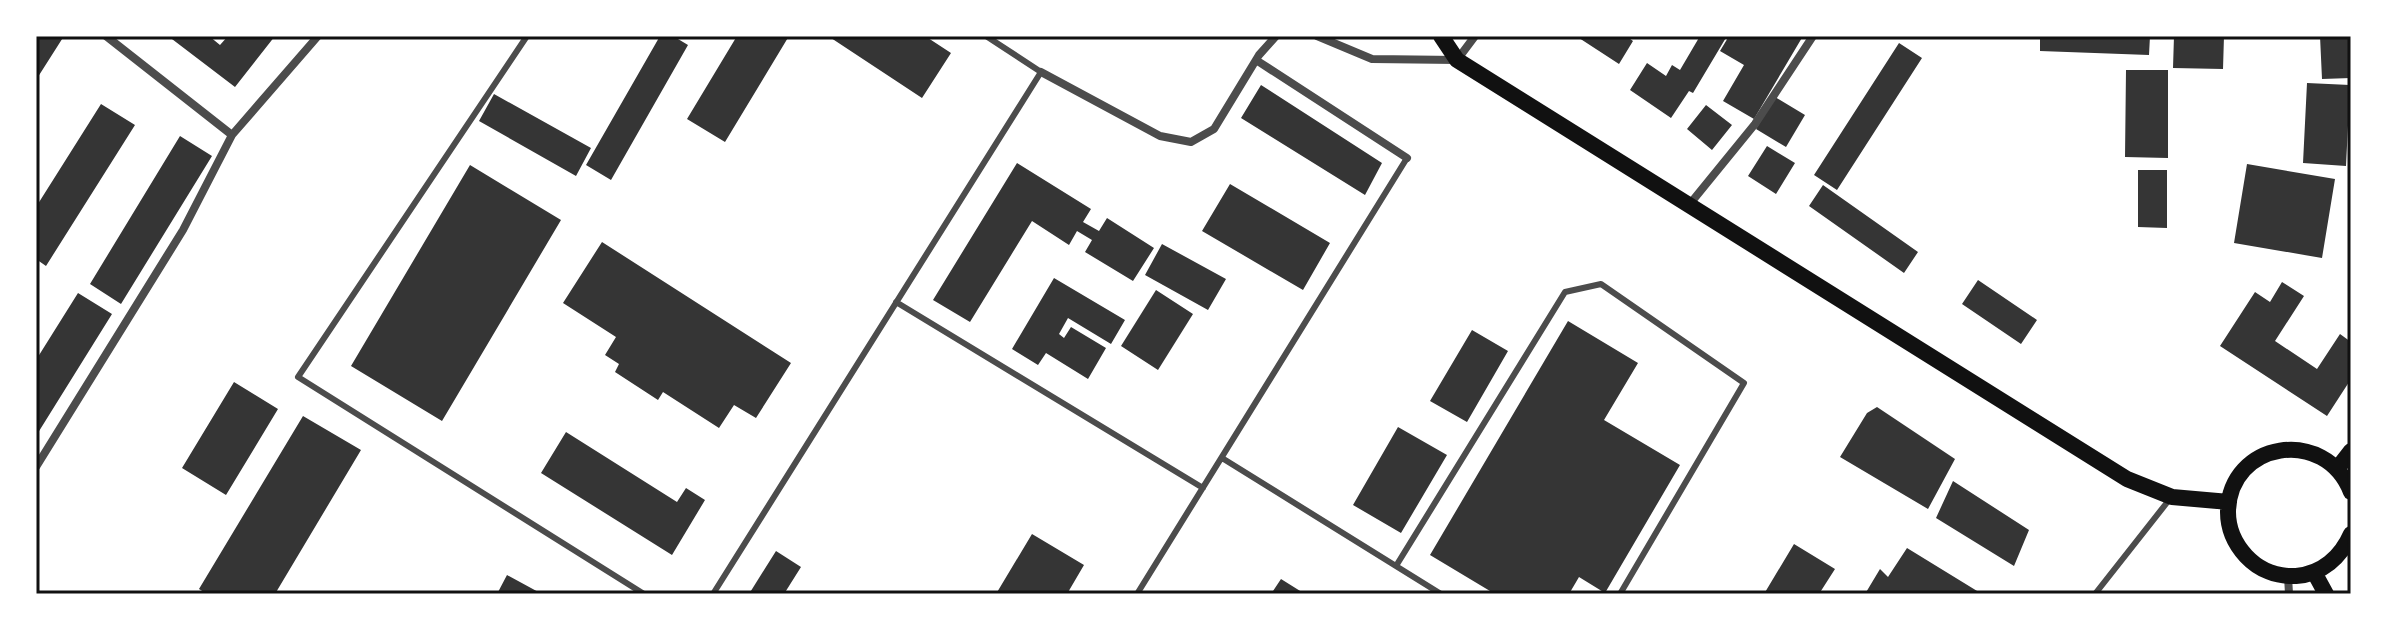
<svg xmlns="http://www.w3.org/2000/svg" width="2387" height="630" font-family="Figtree,sans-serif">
<rect width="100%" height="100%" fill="#fff"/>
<path fill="#353535" d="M 36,36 L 64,36 L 36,80 Z
M 168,36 L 209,36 L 220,45 L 228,36 L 275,36 L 235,87 Z
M 660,36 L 673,36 L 688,45 L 611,180 L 586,165 Z
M 737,36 L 789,36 L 725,142 L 687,119 Z
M 828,36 L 925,36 L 951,53 L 922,98 Z
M 1576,36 L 1626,36 L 1633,41 L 1619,64 Z
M 1700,36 L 1727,36 L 1693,93 L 1689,91 L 1671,118 L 1630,90 L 1647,63 L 1666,76 L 1672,65 L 1680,70 Z
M 1729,36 L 1803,36 L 1754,119 L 1723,101 L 1744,65 L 1720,51 Z
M 2040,36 L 2150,36 L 2149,55 L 2040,51 Z
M 2174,36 L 2224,36 L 2223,69 L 2173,68 Z
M 2320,36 L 2351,36 L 2351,78 L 2322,79 Z
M 1899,43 L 1922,58 L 1837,190 L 1814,175 Z
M 2126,70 L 2168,70 L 2168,158 L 2125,157 Z
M 2307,83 L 2350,85 L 2346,166 L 2303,163 Z
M 1261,85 L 1382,163 L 1365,195 L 1241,118 Z
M 494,94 L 591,148 L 576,176 L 479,121 Z
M 1775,97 L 1805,115 L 1786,147 L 1756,129 Z
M 101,104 L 135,125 L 46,266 L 36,259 L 36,207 Z
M 1706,105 L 1732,125 L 1712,150 L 1687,129 Z
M 180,136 L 212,156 L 121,304 L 90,284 Z
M 1767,146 L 1795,163 L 1776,194 L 1748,176 Z
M 1017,163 L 1091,209 L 1083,222 L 1099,231 L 1107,218 L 1154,248 L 1133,281 L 1085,252 L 1092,240 L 1077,231 L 1069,245 L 1032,221 L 970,322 L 933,300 Z
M 2247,164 L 2335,179 L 2322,258 L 2234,243 Z
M 470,165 L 561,220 L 442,421 L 351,366 Z
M 2138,170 L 2167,170 L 2167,228 L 2138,227 Z
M 1230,184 L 1330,243 L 1303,290 L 1202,231 Z
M 1823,185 L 1918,252 L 1904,273 L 1809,206 Z
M 602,242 L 791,363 L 756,418 L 734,405 L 719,428 L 663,392 L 658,400 L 615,372 L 619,364 L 605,355 L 616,337 L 563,303 Z
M 1162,244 L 1226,279 L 1208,310 L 1145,275 Z
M 1054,278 L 1125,320 L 1111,344 L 1068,318 L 1059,334 L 1064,338 L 1071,327 L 1106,348 L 1088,379 L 1046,353 L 1038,365 L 1012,349 Z
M 1978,280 L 2037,320 L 2021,344 L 1962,304 Z
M 2282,282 L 2304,296 L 2275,341 L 2317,369 L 2340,334 L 2351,342 L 2351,379 L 2327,416 L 2220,346 L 2255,292 L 2270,302 Z
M 1156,290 L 1193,314 L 1158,370 L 1121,346 Z
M 78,293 L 112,314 L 36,436 L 36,360 Z
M 1568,321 L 1638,363 L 1604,420 L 1680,465 L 1605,593 L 1579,577 L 1569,594 L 1495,594 L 1430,555 Z
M 1472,330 L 1508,351 L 1467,422 L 1430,401 Z
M 234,382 L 278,409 L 226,495 L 182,468 Z
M 1877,407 L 1955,459 L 1928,509 L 1840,457 L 1867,413 Z
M 303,416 L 361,450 L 275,594 L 207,594 L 199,589 Z
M 1398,427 L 1447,455 L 1401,533 L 1353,505 Z
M 566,432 L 677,502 L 686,488 L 705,500 L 672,555 L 541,473 Z
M 1953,481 L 2029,530 L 2014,566 L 1936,518 Z
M 1032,534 L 1084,565 L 1067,594 L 996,594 Z
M 1794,544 L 1835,569 L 1819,594 L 1764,594 Z
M 1907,548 L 1982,594 L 1865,594 L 1880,569 L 1888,577 Z
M 776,551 L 801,567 L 784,594 L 749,594 Z
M 507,575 L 542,594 L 497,594 Z
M 1281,579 L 1305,594 L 1271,594 Z"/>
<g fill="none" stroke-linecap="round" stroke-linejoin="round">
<path stroke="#4c4c4c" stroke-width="6" d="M 527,36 L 298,377 L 644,594
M 896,302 L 1203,488
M 1222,458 L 1441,594
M 1396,566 L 1565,292 L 1601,284 L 1744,383 L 1620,594
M 713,594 L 1041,72 L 986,36
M 1137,594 L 1407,158
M 2095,594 L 2169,500"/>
<path stroke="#4c4c4c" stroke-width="8" d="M 106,36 L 232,135
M 1317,36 L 1372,59 L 1457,60 L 1475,36
M 1256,60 L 1407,158
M 1041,72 L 1160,136 L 1191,142 L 1214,129 L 1259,55 L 1276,36
M 1689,205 L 1755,124 L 1813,36
M 36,467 L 183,230 L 232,135 L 318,36
M 2288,576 L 2289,594"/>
<path stroke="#111" stroke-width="16" d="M 1441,36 L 1457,60 L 2127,479 L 2172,497 L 2229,502
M 2337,469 L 2351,451
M 2351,492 C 2325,426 2229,441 2228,512 C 2228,529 2235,544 2246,556 C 2259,570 2277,577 2296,576 C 2322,574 2341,557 2351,534
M 2314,572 L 2326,594"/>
</g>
<rect width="2387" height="630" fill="none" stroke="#ffffff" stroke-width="76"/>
<rect x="38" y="38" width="2311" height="554" fill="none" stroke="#111" stroke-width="3"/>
</svg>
